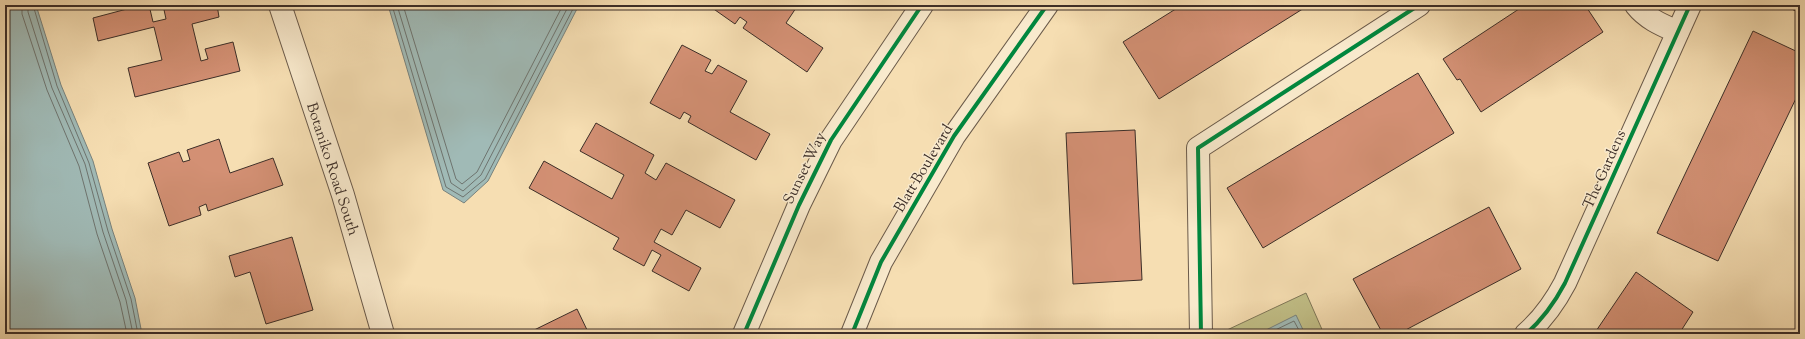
<svg xmlns="http://www.w3.org/2000/svg" width="1805" height="339" font-family="'Sorts Mill Goudy',serif">
<rect width="100%" height="100%" fill="#f6deb2"/>
<filter id="stains"><feTurbulence type="fractalNoise" baseFrequency=".005" numOctaves="4"/><feColorMatrix values="0 0 0 0 .2 0 0 0 0 .09 0 0 0 0 .02 0 0 0 .5 -.17"/></filter>
<radialGradient id="worn" r=".72"><stop offset=".6" stop-color="#630" stop-opacity="0"/><stop offset="1" stop-color="#630" stop-opacity=".3"/></radialGradient>
<path fill="#c2c088" stroke="#7f7758" d="M 1306,293 L 1324,334 L 1229,334 L 1227,330 Z"/>
<path fill="#a0bab6" stroke="#78827d" d="M 5,5 L 36,5 L 61,85 L 93,161 L 112,229 L 135,298 L 142,334 L 5,334 Z
M 388,5 L 579,5 L 488,181 L 464,203 L 443,190 Z
M 1296,315 L 1305,334 L 1258,334 Z"/>
<g fill="none" stroke-linecap="round" stroke-linejoin="round">
<path stroke="#6e746f" stroke-width="1" d="M 22,5 L 22,14 L 47,90 L 79,166 L 97,234 L 120,302 L 127,334
M 28,5 L 28,12 L 52,88 L 85,164 L 103,232 L 126,300 L 133,334
M 33,5 L 57,86 L 89,163 L 108,231 L 131,299 L 138,334
M 392,5 L 446,187 L 463,197 L 485,179 L 575,5
M 397,5 L 451,183 L 463,191 L 481,175 L 569,5
M 403,5 L 456,179 L 462,184 L 477,172 L 563,5
M 1267,334 L 1294,321 L 1301,334"/>
</g>
<path fill="#d39074" stroke="#3c2e28" d="M 142,5 L 149,5 L 153,22 L 166,19 L 163,5 L 217,5 L 219,17 L 192,24 L 201,61 L 208,59 L 205,49 L 233,42 L 240,71 L 135,97 L 128,68 L 162,60 L 154,27 L 98,41 L 93,18 Z
M 708,5 L 798,5 L 786,23 L 823,48 L 807,72 L 743,28 L 747,22 L 740,17 L 735,24 Z
M 1182,5 L 1309,5 L 1159,99 L 1123,42 Z
M 1525,5 L 1585,5 L 1603,32 L 1481,112 L 1460,79 L 1457,80 L 1443,59 Z
M 1783,5 L 1800,5 L 1800,13 Z
M 1753,31 L 1800,53 L 1800,90 L 1718,261 L 1657,233 Z
M 682,45 L 711,60 L 705,71 L 712,74 L 718,65 L 747,81 L 730,112 L 770,134 L 756,160 L 688,122 L 691,116 L 684,112 L 680,119 L 650,103 Z
M 1418,73 L 1454,133 L 1263,248 L 1227,188 Z
M 596,123 L 654,155 L 645,173 L 656,180 L 666,163 L 735,200 L 720,228 L 686,210 L 672,235 L 661,229 L 654,242 L 701,268 L 689,291 L 652,271 L 661,255 L 652,250 L 644,266 L 613,249 L 619,238 L 529,188 L 544,161 L 612,199 L 624,175 L 580,151 Z
M 1135,130 L 1142,280 L 1073,284 L 1066,133 Z
M 219,139 L 230,173 L 273,158 L 283,185 L 208,211 L 206,204 L 199,207 L 201,215 L 169,226 L 148,163 L 179,152 L 183,162 L 190,160 L 187,150 Z
M 1489,207 L 1521,269 L 1398,334 L 1383,334 L 1353,279 Z
M 292,237 L 313,310 L 266,324 L 250,272 L 235,277 L 229,256 Z
M 1636,272 L 1693,312 L 1679,334 L 1594,334 Z
M 577,309 L 589,334 L 526,334 Z"/>
<g fill="none" stroke-linecap="round" stroke-linejoin="round">
<g stroke="#6a5a4a" stroke-width="24">
<path id="minor" d="M 280,5 L 343,195 L 383,334
M 1636,5 C 1647,19 1662,25 1678,32
M 744,334 L 799,205 L 831,140 L 922,5
M 852,334 L 881,262 L 954,136 L 1047,5
M 1201,334 L 1198,148 L 1419,5
M 1526,334 C 1543,319 1555,302 1565,283 L 1690,5"/>
</g>
<use href="#minor" stroke="#f9eacd" stroke-width="22"/>
<g stroke="#f9eacd" stroke-width="6">
<path id="cycleway" d="M 744,334 L 799,205 L 831,140 L 922,5
M 852,334 L 881,262 L 954,136 L 1047,5
M 1201,334 L 1198,148 L 1419,5
M 1526,334 C 1543,319 1555,302 1565,283 L 1690,5"/>
</g>
<use href="#cycleway" stroke="#00873e" stroke-width="4"/>
</g>
<g text-anchor="middle" stroke-width="3" stroke-linejoin="round" paint-order="stroke">
<g font-size="15" fill="#3c2e28" stroke="#f9eacd">
<text transform="translate(804 168) rotate(-64)" y="5">Sunset Way</text>
<text transform="translate(923 168) rotate(-59)" y="5">Blatt Boulevard</text>
<text transform="translate(333 169) rotate(72)" y="5">Botaniko Road South</text>
<text transform="translate(1604 169) rotate(-66)" y="5">The Gardens</text>
</g>
</g>
<rect width="1805" height="339" fill="none" stroke="#f6deb2" stroke-width="20"/>
<rect x="6" y="6" width="1793" height="327" fill="none" stroke="#3c2e28" stroke-width="2"/>
<rect x="10" y="10" width="1785" height="319" fill="none" stroke="#3c2e28"/>
<rect width="100%" height="100%" filter="url(#stains)"/>
<rect width="100%" height="100%" fill="url(#worn)"/>
</svg>
